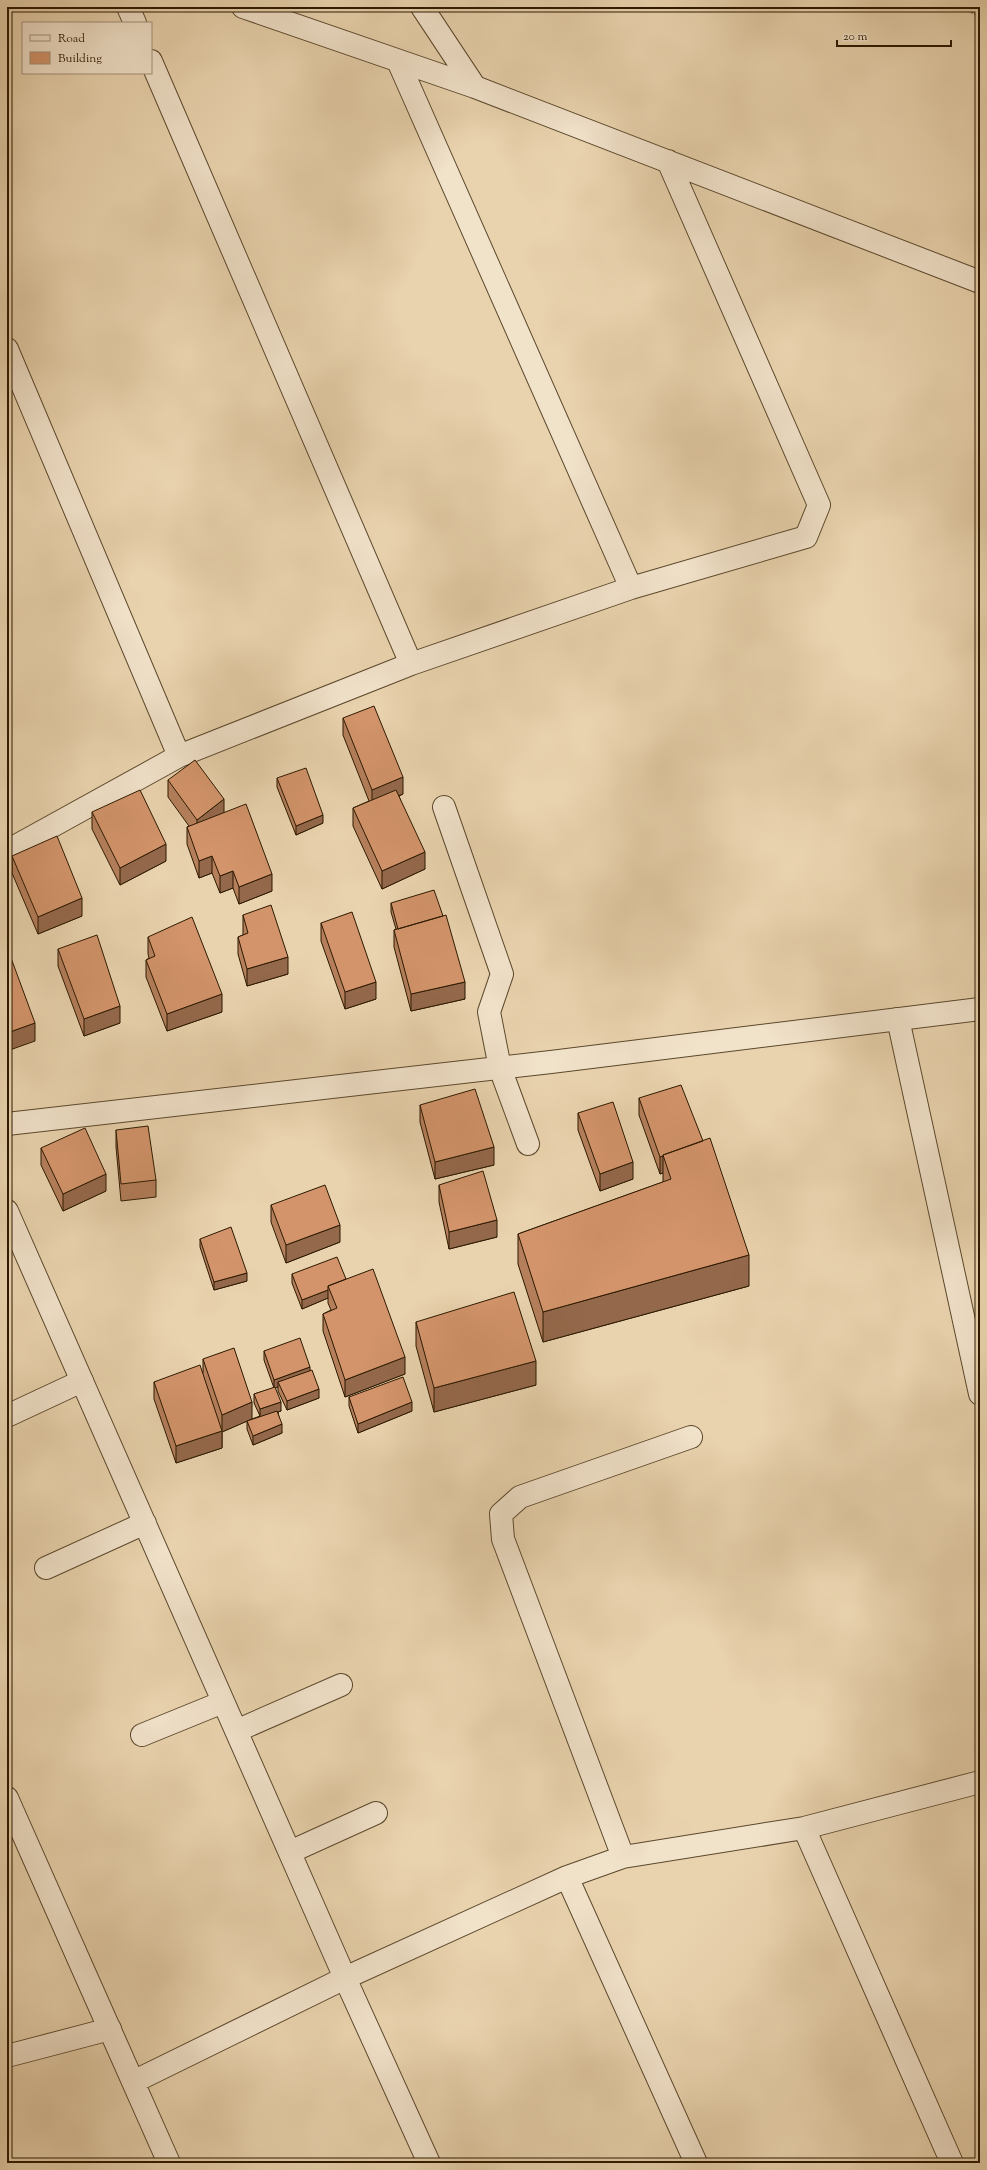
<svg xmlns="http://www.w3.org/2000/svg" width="987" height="2170" font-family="'Sorts Mill Goudy',serif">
<rect width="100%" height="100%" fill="#e9d3ae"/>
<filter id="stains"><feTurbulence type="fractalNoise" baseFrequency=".005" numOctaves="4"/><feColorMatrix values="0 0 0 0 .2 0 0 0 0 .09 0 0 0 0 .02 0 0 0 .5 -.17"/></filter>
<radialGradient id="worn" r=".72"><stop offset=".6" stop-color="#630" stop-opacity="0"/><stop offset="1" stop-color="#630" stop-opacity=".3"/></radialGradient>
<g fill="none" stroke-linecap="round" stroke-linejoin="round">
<g stroke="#5b482c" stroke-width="24">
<path id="service" d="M 7,1416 L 82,1381
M 7,2056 L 110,2029"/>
</g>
<g stroke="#5b482c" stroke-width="24">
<path id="minor" d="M 128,7 L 135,23
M 243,7 L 475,87 L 980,282
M 422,7 L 475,87
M 151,61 L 411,664
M 398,61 L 631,588
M 7,349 L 179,756
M 444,807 L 502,974 L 489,1012 L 500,1068 L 528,1144
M 7,851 L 179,756 L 411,664 L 631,588 L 806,537 L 819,505 L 668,161
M 898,1019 L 980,1394
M 7,1211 L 345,1978 L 429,2163
M 46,1568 L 145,1523
M 236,1731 L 341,1685
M 142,1735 L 223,1702
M 7,1798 L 169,2163
M 804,1828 L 952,2163
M 290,1852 L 376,1813
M 623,1857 L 503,1539 L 501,1514 L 520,1497 L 691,1437
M 567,1877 L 696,2163
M 133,2082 L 345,1978 L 567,1877 L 623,1857 L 804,1828 L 980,1782"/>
</g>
<g stroke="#5b482c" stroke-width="24">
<path id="tertiary" d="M 7,1124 L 551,1062 L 980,1009"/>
</g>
<path stroke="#2c1900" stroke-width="2.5" stroke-dasharray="1 2" stroke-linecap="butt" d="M 961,7 L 980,16"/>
<use href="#service" stroke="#f1e2ca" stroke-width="22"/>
<use href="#minor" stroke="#f1e2ca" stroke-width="22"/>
<use href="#tertiary" stroke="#f1e2ca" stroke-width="22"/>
</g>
<path fill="#b57f5c" stroke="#2c1900" d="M 343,718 L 403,794 L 399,796 L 425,869 L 382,889 L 353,826 L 353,808 L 369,801 L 343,735 Z
M 277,778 L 323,823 L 296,835 L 277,787 Z
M 168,780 L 224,812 L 272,891 L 239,904 L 233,888 L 220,893 L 212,873 L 199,878 L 187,844 L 187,827 L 189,826 L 168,797 Z
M 92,812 L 166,861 L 120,885 L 92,829 Z
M 12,856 L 82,916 L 38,934 L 12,873 Z
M 391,903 L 465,999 L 411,1011 L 394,947 L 394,930 L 396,929 L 391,912 Z
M 243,915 L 288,974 L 247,986 L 238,954 L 238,937 L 243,935 Z
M 321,923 L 376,999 L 345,1009 L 321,941 Z
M 148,937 L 222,1012 L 167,1031 L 146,977 L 146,960 L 149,958 L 148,954 Z
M 58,949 L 120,1023 L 84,1036 L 58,966 Z
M 639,1098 L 749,1286 L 543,1342 L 518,1264 L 518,1234 L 663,1182 L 663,1173 L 660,1174 L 639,1115 Z
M 420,1105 L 494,1165 L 435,1179 L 420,1122 Z
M 578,1113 L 633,1179 L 600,1191 L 578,1130 Z
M 116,1130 L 156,1180 L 156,1197 L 121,1201 L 116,1147 Z
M 41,1148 L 106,1191 L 63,1211 L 41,1165 Z
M 439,1185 L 497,1237 L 449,1249 L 439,1202 Z
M 271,1205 L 340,1242 L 286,1263 L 271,1222 Z
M 200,1239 L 247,1281 L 214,1290 L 200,1247 Z
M 292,1274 L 346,1279 L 405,1374 L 345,1397 L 323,1331 L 323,1314 L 331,1310 L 328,1303 L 328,1298 L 302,1309 L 292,1283 Z
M 416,1322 L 536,1385 L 434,1412 L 416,1346 Z
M 264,1351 L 310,1371 L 319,1398 L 287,1410 L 278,1391 L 278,1387 L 275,1388 L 281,1411 L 278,1412 L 282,1433 L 253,1445 L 247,1429 L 247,1421 L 222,1432 L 222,1448 L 176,1463 L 154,1399 L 154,1382 L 203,1373 L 203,1359 L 252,1419 L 260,1416 L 254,1403 L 254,1394 L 274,1388 L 264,1360 Z
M 349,1397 L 412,1411 L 358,1433 L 349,1406 Z"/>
<path fill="#94684b" stroke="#2c1900" d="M 403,777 L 403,794 L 372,807 L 372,790 Z
M 224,799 L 224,816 L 197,837 L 197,820 Z
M 323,815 L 323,823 L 296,835 L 296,826 Z
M 166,844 L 166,861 L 120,885 L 120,868 Z
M 425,852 L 425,869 L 382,889 L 382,871 Z
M 212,856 L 212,873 L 199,878 L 199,861 Z
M 233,871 L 233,888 L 220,893 L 220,876 Z
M 272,874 L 272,891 L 239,904 L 239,887 Z
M 82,898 L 82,916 L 38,934 L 38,917 Z
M 288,957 L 288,974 L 247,986 L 247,969 Z
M 376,982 L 376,999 L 345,1009 L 345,992 Z
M 465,982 L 465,999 L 411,1011 L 411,994 Z
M 222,994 L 222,1012 L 167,1031 L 167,1014 Z
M 120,1006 L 120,1023 L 84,1036 L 84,1019 Z
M 35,1023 L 35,1041 L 7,1051 L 7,1033 Z
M 494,1147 L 494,1165 L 435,1179 L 435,1162 Z
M 663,1156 L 663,1173 L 660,1174 L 660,1157 Z
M 633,1162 L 633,1179 L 600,1191 L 600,1174 Z
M 106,1174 L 106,1191 L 63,1211 L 63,1194 Z
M 497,1220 L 497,1237 L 449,1249 L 449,1232 Z
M 340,1225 L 340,1242 L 286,1263 L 286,1245 Z
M 749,1255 L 749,1286 L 543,1342 L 543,1312 Z
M 247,1273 L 247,1281 L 214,1290 L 214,1282 Z
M 328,1290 L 328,1298 L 302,1309 L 302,1300 Z
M 405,1357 L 405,1374 L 345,1397 L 345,1380 Z
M 536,1361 L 536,1385 L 434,1412 L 434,1388 Z
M 310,1367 L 310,1375 L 278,1382 L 278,1387 L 274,1389 L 274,1380 Z
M 319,1389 L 319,1398 L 287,1410 L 287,1401 Z
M 252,1402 L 252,1419 L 222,1432 L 222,1448 L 176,1463 L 176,1446 L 222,1431 L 222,1415 Z
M 281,1402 L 281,1411 L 260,1418 L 260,1409 Z
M 412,1402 L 412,1411 L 358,1433 L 358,1424 Z
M 282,1424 L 282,1433 L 253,1445 L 253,1436 Z"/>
<path fill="#d3946b" stroke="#2c1900" d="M 374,706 L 403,777 L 372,790 L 343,718 Z
M 195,760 L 224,799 L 197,820 L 168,780 Z
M 306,768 L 323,815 L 296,826 L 277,778 Z
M 140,790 L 166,844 L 120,868 L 92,812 Z
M 396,790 L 425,852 L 382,871 L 353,808 Z
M 246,804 L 272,874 L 239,887 L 233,871 L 220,876 L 212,856 L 199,861 L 187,827 Z
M 57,836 L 82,898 L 38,917 L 12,856 Z
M 434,890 L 443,916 L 398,929 L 391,903 Z
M 271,905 L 288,957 L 247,969 L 238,937 L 248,933 L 243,915 Z
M 352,912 L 376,982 L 345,992 L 321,923 Z
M 446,915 L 465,982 L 411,994 L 394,930 Z
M 192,917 L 222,994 L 167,1014 L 146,960 L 155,956 L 148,937 Z
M 97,935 L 120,1006 L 84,1019 L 58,949 Z
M 7,947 L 35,1023 L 7,1033 Z
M 681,1085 L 703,1141 L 663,1155 L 663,1156 L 660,1157 L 639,1098 Z
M 475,1089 L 494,1147 L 435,1162 L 420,1105 Z
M 613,1102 L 633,1162 L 600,1174 L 578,1113 Z
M 148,1126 L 156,1180 L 121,1184 L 116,1130 Z
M 85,1128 L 106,1174 L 63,1194 L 41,1148 Z
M 710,1138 L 749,1255 L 543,1312 L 518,1234 L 671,1179 L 663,1155 Z
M 483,1171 L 497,1220 L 449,1232 L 439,1185 Z
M 325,1185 L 340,1225 L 286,1245 L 271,1205 Z
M 231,1227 L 247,1273 L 214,1282 L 200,1239 Z
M 337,1257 L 346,1279 L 328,1286 L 328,1290 L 302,1300 L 292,1274 Z
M 373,1269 L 405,1357 L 345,1380 L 323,1314 L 337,1308 L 328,1286 Z
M 514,1292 L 536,1361 L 434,1388 L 416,1322 Z
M 300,1338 L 310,1367 L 274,1380 L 264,1351 Z
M 234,1348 L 252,1402 L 222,1415 L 203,1359 Z
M 200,1365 L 222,1431 L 176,1446 L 154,1382 Z
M 312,1370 L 319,1389 L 287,1401 L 278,1382 Z
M 403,1377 L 412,1402 L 358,1424 L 349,1397 Z
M 275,1387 L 281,1402 L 260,1409 L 254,1394 Z
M 277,1411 L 282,1424 L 253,1436 L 247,1421 Z"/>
<rect width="987" height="2170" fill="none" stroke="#e9d3ae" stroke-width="24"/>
<rect x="8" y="8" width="971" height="2154" fill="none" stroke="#2c1900" stroke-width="2"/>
<rect x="12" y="12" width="963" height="2146" fill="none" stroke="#2c1900"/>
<rect x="22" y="22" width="130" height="52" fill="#f1e2ca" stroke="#a29279"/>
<rect x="30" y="35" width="20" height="6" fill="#f1e2ca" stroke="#a29279"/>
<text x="58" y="42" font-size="12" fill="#2c1900">Road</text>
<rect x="30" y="52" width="20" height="12" fill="#d3946b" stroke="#a29279"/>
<text x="58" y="62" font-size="12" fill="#2c1900">Building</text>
<path d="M837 40v6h114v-6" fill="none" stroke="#2c1900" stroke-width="2"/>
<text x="843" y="40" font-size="12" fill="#2c1900" stroke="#f1e2ca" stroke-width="3" paint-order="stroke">20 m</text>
<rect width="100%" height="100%" filter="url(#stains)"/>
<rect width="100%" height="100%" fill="url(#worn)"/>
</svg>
